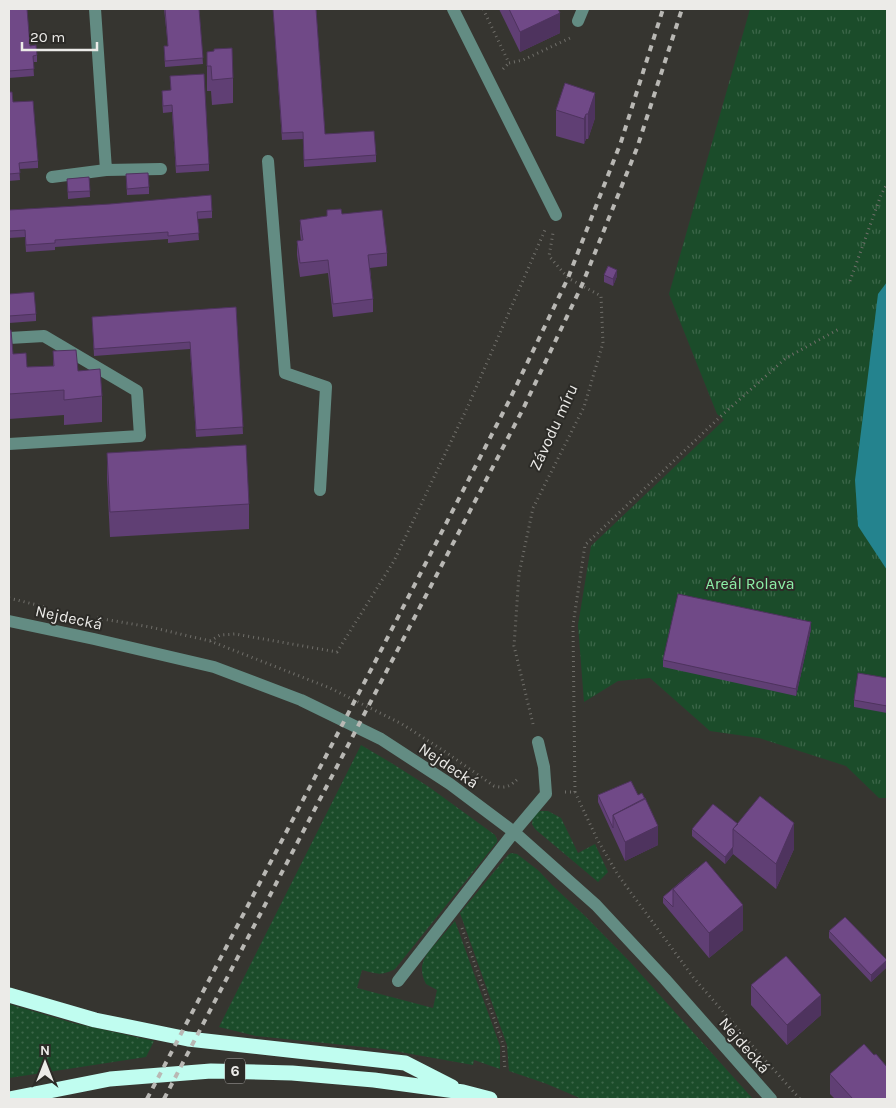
<svg xmlns="http://www.w3.org/2000/svg" width="896" height="1108" font-family="Karla,sans-serif">
<defs>
<pattern id="grass-dots" width="8" height="8" patternUnits="userSpaceOnUse" patternTransform="scale(1.25)"><rect width="8" height="8" fill="#1b4c2a"/><path d="M2 2h.1M6 6h.1" fill="none" stroke="#3c6649" stroke-width="1.8" stroke-linecap="round"/></pattern>
<pattern id="park-tufts" width="24" height="20" patternUnits="userSpaceOnUse" patternTransform="scale(1.25)"><rect width="24" height="20" fill="#1b4c2a"/><path d="M3 7l-1-3M5 7V3M7 7l1-3M15 17l-1-3M17 17v-4M19 17l1-3" fill="none" stroke="#3c6649"/></pattern>
</defs>
<rect width="100%" height="100%" fill="#363530"/>
<path fill="url(#grass-dots)" d="M 361,745 L 393,764 L 429,787 L 495,835 L 497,839 L 497,842 L 395,969 C 381,976 377,974 362,970 L 357,988 L 433,1008 L 437,990 L 426,984 C 417,966 424,956 437,942 C 443,935 449,928 455,921 L 500,1046 L 500,1069 L 474,1060 L 473,1065 L 383,1049 L 256,1036 L 219,1027 Z
M 540,811 L 548,811 L 561,818 L 578,853 L 595,844 L 608,872 L 598,882 L 535,829 L 532,824 L 533,816 Z
M 511,853 L 517,854 L 539,871 L 552,885 L 586,917 L 630,962 L 753,1099 L 582,1099 L 547,1084 L 509,1071 L 507,1045 L 460,913 L 508,855 Z
M 9,1004 L 73,1023 L 154,1041 L 146,1057 L 9,1078 Z"/>
<path fill="url(#park-tufts)" d="M 750,9 L 887,9 L 887,798 L 879,798 L 846,766 L 759,738 L 710,731 L 650,678 L 618,681 L 584,702 L 578,625 L 591,546 L 724,420 L 717,414 L 669,294 Z"/>
<path fill="#24838e" d="M 887,282 L 887,570 L 858,526 L 855,480 L 878,294 Z"/>
<g fill="none" stroke-linecap="round" stroke-linejoin="round">
<path stroke="#706f6a" stroke-width="3" stroke-dasharray="1 4" stroke-linecap="butt" d="M 483,9 L 509,63 L 523,60 L 570,38
M 503,69 L 509,63
M 850,281 L 881,195 L 887,184
M 9,598 L 45,607
M 97,618 L 150,627 L 210,641 L 330,688 L 402,724 L 444,751 L 494,786 C 507,789 510,786 520,777
M 210,641 L 220,635 L 235,634 L 337,652 L 394,561 L 468,406 L 545,230
M 533,724 L 514,646 L 519,574 L 533,508 L 584,407 L 603,343 L 601,296 L 568,278 L 549,256 L 553,233
M 565,792 L 575,792 L 573,625 L 585,545 L 720,417 L 786,358 L 839,329
M 575,792 L 597,839 L 618,875 L 693,977 L 745,1037
M 462,928 L 503,1044 L 505,1070
M 749,1042 L 800,1099"/>
<path stroke="#638c83" stroke-width="12" d="M 95,9 L 106,170
M 453,9 L 556,215
M 578,21 L 583,9
M 268,161 L 285,373 L 326,387 L 320,490
M 52,177 L 106,170 L 161,169
M 9,338 L 44,336 L 137,391 L 140,436 L 9,444
M 9,621 L 94,639 L 214,667 L 301,700 L 381,739 L 450,784 L 514,832 L 596,905 L 665,979 L 771,1099
M 398,981 L 514,832 L 546,794 L 544,767 L 538,742"/>
<path stroke="#c0fdf0" stroke-width="15" d="M 9,995 L 95,1020 L 188,1039 L 405,1063 L 452,1087
M 9,1099 L 110,1079 L 211,1071 L 292,1073 L 374,1080 L 463,1092 L 490,1099"/>
<path stroke="#b9b8b4" stroke-width="4" stroke-dasharray="6 6" stroke-linecap="butt" d="M 147,1099 L 375,662 L 509,401 L 568,278 L 621,142 L 663,9
M 164,1099 L 523,409 L 582,285 L 637,148 L 682,9"/>
</g>
<path fill="#603f74" d="M 9,9 L 30,46 L 37,55 L 37,62 L 33,62 L 34,76 L 9,78 Z
M 164,9 L 199,9 L 203,64 L 165,67 L 164,46 L 168,46 Z
M 273,9 L 316,9 L 325,134 L 376,155 L 376,162 L 304,167 L 303,139 L 282,140 Z
M 499,9 L 558,9 L 560,33 L 520,52 Z
M 207,52 L 233,78 L 233,103 L 212,105 L 211,91 L 207,91 Z
M 170,76 L 209,164 L 209,171 L 176,173 L 172,112 L 163,113 L 162,98 L 171,90 Z
M 565,83 L 595,118 L 588,139 L 586,139 L 584,144 L 556,136 L 556,110 Z
M 9,92 L 38,161 L 38,168 L 19,169 L 20,180 L 9,181 Z
M 126,174 L 149,187 L 149,194 L 127,195 Z
M 89,177 L 90,197 L 68,199 L 67,179 Z
M 9,210 L 212,211 L 212,218 L 197,219 L 199,240 L 168,243 L 168,239 L 55,247 L 55,250 L 26,252 L 25,237 L 9,238 Z
M 327,210 L 342,214 L 387,253 L 387,266 L 370,268 L 373,299 L 373,312 L 333,317 L 328,273 L 300,277 L 297,255 L 297,241 L 301,241 L 300,233 L 300,220 L 327,216 Z
M 604,275 L 617,276 L 613,286 L 604,282 Z
M 9,294 L 36,314 L 36,321 L 9,323 Z
M 236,307 L 243,434 L 196,437 L 190,349 L 94,356 L 92,317 Z
M 9,330 L 13,354 L 27,367 L 53,366 L 53,351 L 78,371 L 102,396 L 102,422 L 64,425 L 64,415 L 9,419 Z
M 107,453 L 249,504 L 249,529 L 110,537 L 107,478 Z
M 811,629 L 796,696 L 663,667 L 663,660 Z
M 887,678 L 887,713 L 854,707 L 854,700 Z
M 598,795 L 658,845 L 625,861 L 598,802 Z
M 738,824 L 794,849 L 776,889 L 733,854 L 725,864 L 692,836 L 692,829 Z
M 697,868 L 743,930 L 709,958 L 663,903 L 663,897 Z
M 829,931 L 887,960 L 887,967 L 871,982 L 829,938 Z
M 751,985 L 821,1015 L 787,1045 L 751,1005 Z
M 874,1055 L 887,1099 L 835,1099 L 830,1094 L 830,1074 Z"/>
<path fill="#4e335e" d="M 560,13 L 560,33 L 520,52 L 520,32 Z
M 595,93 L 595,118 L 588,139 L 588,114 Z
M 586,114 L 586,139 L 584,144 L 584,119 Z
M 617,270 L 617,276 L 613,286 L 613,279 Z
M 811,622 L 811,629 L 796,696 L 796,689 Z
M 794,823 L 794,849 L 776,889 L 776,864 Z
M 658,826 L 658,845 L 625,861 L 625,842 Z
M 733,847 L 733,854 L 725,864 L 725,857 Z
M 743,905 L 743,930 L 709,958 L 709,933 Z
M 887,960 L 887,967 L 871,982 L 871,975 Z
M 821,995 L 821,1015 L 787,1045 L 787,1025 Z"/>
<path fill="#704987" stroke="#4e335e" d="M 9,9 L 27,9 L 30,46 L 36,45 L 37,55 L 33,56 L 34,69 L 9,71 Z
M 165,9 L 199,9 L 203,58 L 165,61 L 164,46 L 168,46 Z
M 273,9 L 316,9 L 325,134 L 374,131 L 376,155 L 304,160 L 303,132 L 282,133 Z
M 509,9 L 558,9 L 560,13 L 520,32 Z
M 232,48 L 233,78 L 212,80 L 211,66 L 207,66 L 207,52 L 214,51 L 214,49 Z
M 204,74 L 209,164 L 176,166 L 172,105 L 163,106 L 162,91 L 171,90 L 170,76 Z
M 565,83 L 595,93 L 588,114 L 586,114 L 584,119 L 556,110 Z
M 9,92 L 12,92 L 13,102 L 33,101 L 38,161 L 19,163 L 20,173 L 9,174 Z
M 148,173 L 149,187 L 127,189 L 126,174 Z
M 89,177 L 90,191 L 68,192 L 67,179 Z
M 211,195 L 212,211 L 197,212 L 199,233 L 168,236 L 168,232 L 55,240 L 55,243 L 26,245 L 25,230 L 9,231 L 9,210 L 110,204 Z
M 341,209 L 342,214 L 382,210 L 387,253 L 368,255 L 373,299 L 333,304 L 328,260 L 300,263 L 297,241 L 303,240 L 300,220 L 327,216 L 327,210 Z
M 608,266 L 617,270 L 613,279 L 604,275 Z
M 34,292 L 36,314 L 9,316 L 9,294 Z
M 236,307 L 243,427 L 196,430 L 190,342 L 94,349 L 92,317 Z
M 9,330 L 11,330 L 13,354 L 26,353 L 27,367 L 54,366 L 53,351 L 76,350 L 78,371 L 100,369 L 102,396 L 64,400 L 64,390 L 9,394 Z
M 246,445 L 249,504 L 110,512 L 107,453 Z
M 678,594 L 811,622 L 796,689 L 663,660 Z
M 858,673 L 887,678 L 887,706 L 854,700 Z
M 631,781 L 638,795 L 642,793 L 645,799 L 613,815 L 613,828 L 598,795 Z
M 760,796 L 794,823 L 776,864 L 733,829 Z
M 645,798 L 658,826 L 625,842 L 613,815 Z
M 713,804 L 738,824 L 733,829 L 733,847 L 725,857 L 692,829 Z
M 706,861 L 743,905 L 709,933 L 673,889 Z
M 697,868 L 697,869 L 673,889 L 673,907 L 663,897 Z
M 845,917 L 887,960 L 871,975 L 829,931 Z
M 786,956 L 821,995 L 787,1025 L 751,985 Z
M 864,1044 L 874,1055 L 876,1054 L 887,1067 L 887,1099 L 853,1099 L 830,1074 Z"/>
<g text-anchor="middle" stroke-width="4" stroke-linejoin="round" paint-order="stroke">
<rect fill="#2c2b27" stroke="#b2b1ae" stroke-width="1" x="225" y="1058.5" width="20" height="25" rx="4"/>
<g font-size="15" font-weight="bold" fill="#ecebe8">
<text x="235" y="1076">6</text>
</g>
<g font-size="16" fill="#ecebe8" stroke="#2c2b27">
<text transform="translate(553 427) rotate(-65)" y="6">Závodu míru</text>
<text transform="translate(69 617) rotate(12)" y="6">Nejdecká</text>
<text transform="translate(449 765) rotate(34)" y="6">Nejdecká</text>
<text transform="translate(745 1045) rotate(49)" y="6">Nejdecká</text>
</g>
<g font-size="16" fill="#8defa7" stroke="#2c2b27">
<text x="750" y="589">Areál Rolava</text>
</g>
</g>
<rect width="896" height="1108" fill="none" stroke="#ecebe8" stroke-width="20"/>
<g transform="translate(45 1063)" stroke="#2c2b27" stroke-width="4" paint-order="stroke">
<path d="M0-4L9 19L0 12L-9 19Z" fill="#ecebe8"/>
<text y="-8" font-size="14" font-weight="bold" text-anchor="middle" fill="#ecebe8">N</text>
</g>
<path d="M22 42v8h75v-8" fill="none" stroke="#ecebe8" stroke-width="2.5"/>
<text x="30" y="42" font-size="15" fill="#ecebe8" stroke="#2c2b27" stroke-width="4" paint-order="stroke">20 m</text>
</svg>
